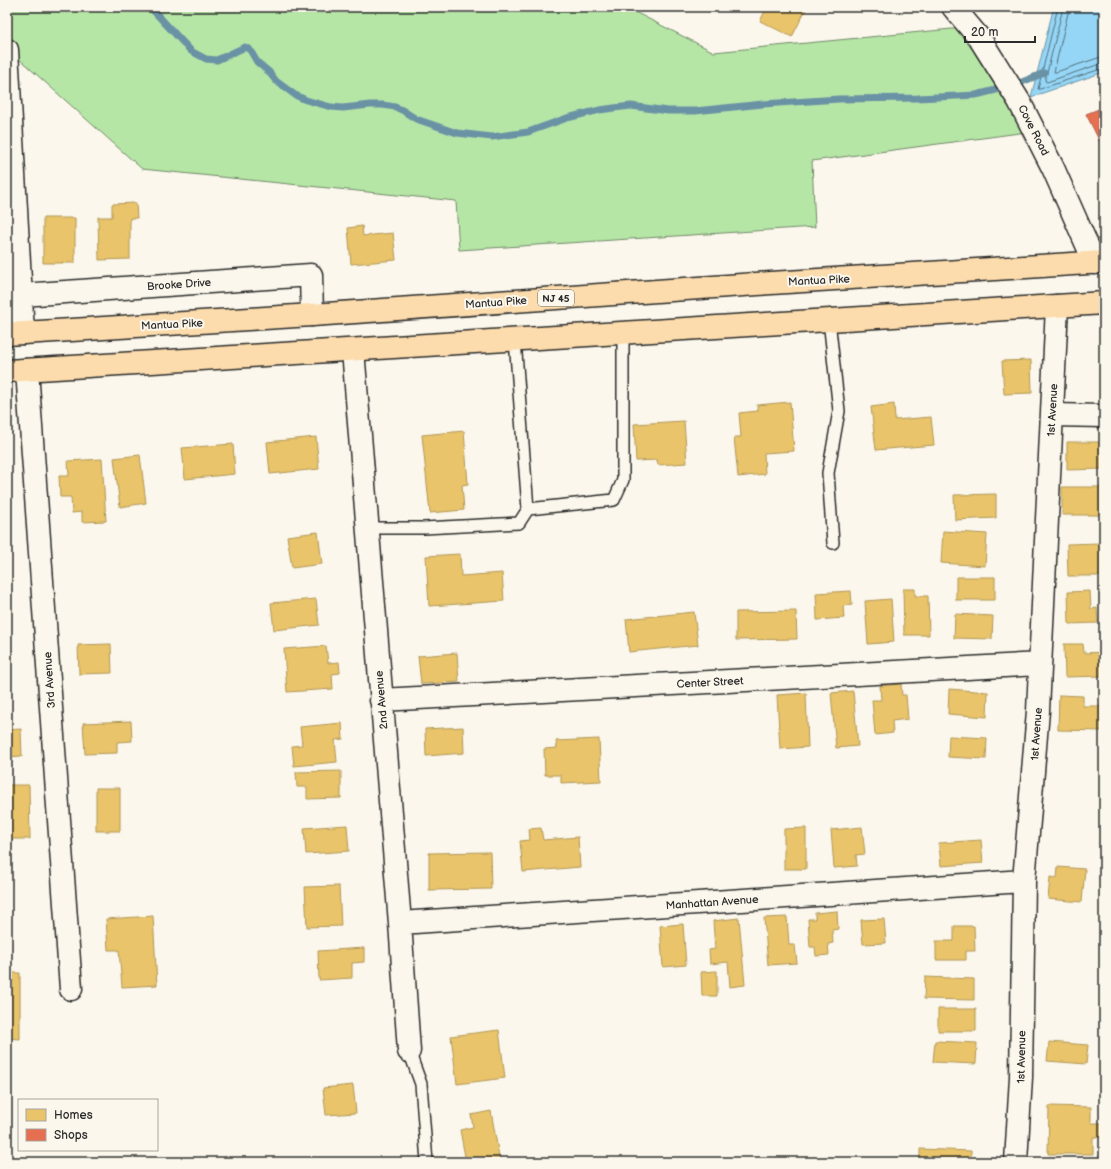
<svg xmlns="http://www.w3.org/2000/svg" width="1111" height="1169" font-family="'Balsamiq Sans',sans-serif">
<rect width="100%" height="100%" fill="#fbf7ec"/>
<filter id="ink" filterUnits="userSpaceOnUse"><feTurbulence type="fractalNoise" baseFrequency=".025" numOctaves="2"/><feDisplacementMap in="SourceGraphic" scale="8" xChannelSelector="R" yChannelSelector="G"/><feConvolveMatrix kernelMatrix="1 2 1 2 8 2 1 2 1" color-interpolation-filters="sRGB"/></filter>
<g filter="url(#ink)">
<path fill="#b6e6a6" stroke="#708868" d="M 7,7 L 625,7 L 714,52 L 962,28 L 1027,132 L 812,161 L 815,227 L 459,250 L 456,201 L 142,169 L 7,48 Z"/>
<path fill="#95d6f6" stroke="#6b92a5" d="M 1052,7 L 1104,7 L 1104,72 L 1031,97 L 1053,10 Z"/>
<path fill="#e9c46a" stroke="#b09657" d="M 767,7 L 807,7 L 792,37 L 760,21 Z
M 136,203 L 137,218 L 130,218 L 130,259 L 99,260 L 98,217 L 112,217 L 112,204 Z
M 43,218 L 75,218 L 75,263 L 43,263 Z
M 362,226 L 363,236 L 393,233 L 396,260 L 351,264 L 348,228 Z
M 1031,360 L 1032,393 L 1004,394 L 1002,361 Z
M 790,402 L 794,451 L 764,453 L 765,474 L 738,477 L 734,437 L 741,437 L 739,413 L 758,411 L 757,405 Z
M 894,404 L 895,420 L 931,417 L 934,445 L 876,450 L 871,407 Z
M 684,421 L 687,463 L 658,465 L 657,460 L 636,461 L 634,424 Z
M 464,431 L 468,484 L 462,485 L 464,510 L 430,513 L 422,435 Z
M 316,437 L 319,469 L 270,474 L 267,442 Z
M 1067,442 L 1104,442 L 1104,469 L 1067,470 Z
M 233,444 L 235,474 L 185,479 L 182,448 Z
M 140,455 L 146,503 L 120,507 L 114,458 Z
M 102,459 L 106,521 L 82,522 L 82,512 L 72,513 L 71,497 L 60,497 L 59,476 L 69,476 L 68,461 Z
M 1062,487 L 1104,487 L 1104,515 L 1062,515 Z
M 996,494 L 996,518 L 955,520 L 954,495 Z
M 943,531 L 987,534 L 985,566 L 941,563 Z
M 318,532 L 322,564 L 292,568 L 287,536 Z
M 1101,543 L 1101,558 L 1104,558 L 1104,576 L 1068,576 L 1067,544 Z
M 460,554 L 461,576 L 502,573 L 504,601 L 429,606 L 426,556 Z
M 956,577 L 995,577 L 995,600 L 956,600 Z
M 903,589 L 915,589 L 915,596 L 928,596 L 929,635 L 904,635 Z
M 851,591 L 852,605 L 843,606 L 844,618 L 817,620 L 816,593 Z
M 1090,591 L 1091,609 L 1097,608 L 1098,623 L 1069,624 L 1068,592 Z
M 316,599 L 319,625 L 274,630 L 271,603 Z
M 891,599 L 894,642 L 868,644 L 865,601 Z
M 796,611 L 797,639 L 736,640 L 736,612 Z
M 694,612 L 698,645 L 629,652 L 626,619 Z
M 955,614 L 993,616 L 992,639 L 954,638 Z
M 111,644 L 112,673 L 79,674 L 78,645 Z
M 1064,644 L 1083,644 L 1084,653 L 1104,652 L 1104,676 L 1065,677 Z
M 326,646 L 328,663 L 339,662 L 340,673 L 332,674 L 333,689 L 287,692 L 284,649 Z
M 457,653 L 459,682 L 421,684 L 418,656 Z
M 901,684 L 902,695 L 906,695 L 908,719 L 892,721 L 893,733 L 875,735 L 872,700 L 881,700 L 880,686 Z
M 949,689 L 988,692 L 987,717 L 948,714 Z
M 853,691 L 858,746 L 836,748 L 831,693 Z
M 806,693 L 808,747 L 780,749 L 777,695 Z
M 1059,695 L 1083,696 L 1083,706 L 1104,706 L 1104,731 L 1058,730 Z
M 131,721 L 132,741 L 117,742 L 117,753 L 85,754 L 83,723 Z
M 342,723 L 343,739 L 335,740 L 337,762 L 294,766 L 292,746 L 302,745 L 300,727 Z
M 463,727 L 464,753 L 426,756 L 425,729 Z
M 21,729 L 22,756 L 7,757 L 7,730 Z
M 949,736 L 987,738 L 986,759 L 948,757 Z
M 599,739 L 601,781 L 561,783 L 561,775 L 545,775 L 544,749 L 557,748 L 556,741 Z
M 341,771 L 341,798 L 307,799 L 307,787 L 297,787 L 296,772 Z
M 7,785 L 29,785 L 30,839 L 7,839 Z
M 96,788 L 120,788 L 120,831 L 96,831 Z
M 347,825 L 349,851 L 306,854 L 304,828 Z
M 862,827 L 865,854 L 856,855 L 857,866 L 834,868 L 831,830 Z
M 541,828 L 543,840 L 578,837 L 580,867 L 523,872 L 520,841 L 530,840 L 529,829 Z
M 806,828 L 806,869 L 784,869 L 784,829 Z
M 981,840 L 983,863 L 941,866 L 939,843 Z
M 490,852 L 491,889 L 429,890 L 429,853 Z
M 1058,867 L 1085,869 L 1082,902 L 1048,899 L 1050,877 L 1057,878 Z
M 339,886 L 341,926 L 307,927 L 305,887 Z
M 837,911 L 838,929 L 832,930 L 833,943 L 828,944 L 829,955 L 816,956 L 815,947 L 810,947 L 808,919 L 815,919 L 815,913 Z
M 153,916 L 157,985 L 122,987 L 119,950 L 108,950 L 106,919 Z
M 787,917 L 789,945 L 795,945 L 797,963 L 768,965 L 764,918 Z
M 739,918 L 745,985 L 730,987 L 728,962 L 710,964 L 709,950 L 715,949 L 713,921 Z
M 884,919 L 886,943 L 863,944 L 861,920 Z
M 683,924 L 686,965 L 663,967 L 660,926 Z
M 954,926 L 974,926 L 975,951 L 966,951 L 966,960 L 936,960 L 936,941 L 954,941 Z
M 364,948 L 364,962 L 352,963 L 352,978 L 319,980 L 318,951 Z
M 717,971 L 717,996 L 702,996 L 701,972 Z
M 7,973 L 20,973 L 20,1039 L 7,1038 Z
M 925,977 L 974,979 L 974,1000 L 924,999 Z
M 938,1009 L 976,1009 L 976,1031 L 938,1031 Z
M 499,1030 L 505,1078 L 457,1084 L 451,1036 Z
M 935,1041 L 977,1043 L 976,1064 L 933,1062 Z
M 1049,1042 L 1088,1045 L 1086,1064 L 1047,1061 Z
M 353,1085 L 356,1113 L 326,1115 L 323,1088 Z
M 1049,1106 L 1091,1107 L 1091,1123 L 1104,1123 L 1104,1137 L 1093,1137 L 1093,1154 L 1048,1154 Z
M 491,1111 L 500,1162 L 466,1162 L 460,1130 L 473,1127 L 471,1115 Z
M 920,1149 L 971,1151 L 971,1162 L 920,1162 Z"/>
<path fill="#e76f51" stroke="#af5b46" d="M 1104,107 L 1104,150 L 1086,114 Z"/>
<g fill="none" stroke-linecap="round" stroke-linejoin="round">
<path stroke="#556f7c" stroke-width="1" d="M 1056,7 L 1057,11 L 1038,89 L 1040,89 L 1104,68
M 1062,7 L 1062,12 L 1045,81 L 1047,82 L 1100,64 L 1104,63
M 1068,7 L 1068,13 L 1054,72 L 1056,72 L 1098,58 L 1104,57"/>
<path stroke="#6b92a5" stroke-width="7" d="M 150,7 L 191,51 L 206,59 L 217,60 L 245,47 L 250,50 L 257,62 L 269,72 L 276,81 L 295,95 L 306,100 L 331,107 L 343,108 L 370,105 L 383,105 L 395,107 L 402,110 L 416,119 L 457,133 L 492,137 L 528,132 L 567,118 L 600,110 L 614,108 L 631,106 L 668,111 L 695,111 L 763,104 L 839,99 L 918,98 L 976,95 L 1012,86 L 1044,73"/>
<g stroke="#2b2b2b" stroke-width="14">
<path id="service" d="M 829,320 L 839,411 L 828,473 L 833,543
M 528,509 L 614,500 L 623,480 L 623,333
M 367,528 L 424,528 L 519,523 L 528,509 L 515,340
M 409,1051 L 421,1084 L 427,1162"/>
</g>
<g stroke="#2b2b2b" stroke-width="25">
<path id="minor" d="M 953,7 L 980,39 L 1019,101 L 1053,168 L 1095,263
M 7,50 L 23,333
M 7,296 L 311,275 L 312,315
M 353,350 L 400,923 L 409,1051
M 27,370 L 71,989
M 1052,415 L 1104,416
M 381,700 L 1040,664
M 400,923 L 1024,881
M 1016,1162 L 1021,1077 L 1024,881 L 1038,711 L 1057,306"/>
</g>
<g stroke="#2b2b2b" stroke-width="25">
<path id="primary" d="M 7,334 L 312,315 L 771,283 L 1104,262
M 7,371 L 1104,303"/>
</g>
<use href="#service" stroke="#fbf7ec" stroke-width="11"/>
<use href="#minor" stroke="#fbf7ec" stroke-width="22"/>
<use href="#primary" stroke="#fcdcac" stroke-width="22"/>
</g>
</g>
<g text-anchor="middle" stroke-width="4" stroke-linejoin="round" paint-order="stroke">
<rect fill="#fbf7ec" stroke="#696865" stroke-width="1" x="538" y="290" width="36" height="16" rx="3"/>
<g font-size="10" font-weight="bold" fill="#2b2b2b">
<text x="556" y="302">NJ 45</text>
</g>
<g font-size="11" fill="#2b2b2b" stroke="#fbf7ec">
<text transform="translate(1034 130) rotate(63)" y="4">Cove Road</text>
<text transform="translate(819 280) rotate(-3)" y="4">Mantua Pike</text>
<text transform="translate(179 284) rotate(-4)" y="4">Brooke Drive</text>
<text transform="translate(496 302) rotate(-4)" y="4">Mantua Pike</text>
<text transform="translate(172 324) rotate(-3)" y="4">Mantua Pike</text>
<text transform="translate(1052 410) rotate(-87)" y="4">1st Avenue</text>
<text transform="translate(49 680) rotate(-94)" y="4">3rd Avenue</text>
<text transform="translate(710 682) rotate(-3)" y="4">Center Street</text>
<text transform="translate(381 700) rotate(-95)" y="4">2nd Avenue</text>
<text transform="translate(1036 734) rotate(-86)" y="4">1st Avenue</text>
<text transform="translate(712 902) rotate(-4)" y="4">Manhattan Avenue</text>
<text transform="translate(1021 1057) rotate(-89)" y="4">1st Avenue</text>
</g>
</g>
<rect width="1111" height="1169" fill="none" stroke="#fbf7ec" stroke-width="24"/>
<rect x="12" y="12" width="1087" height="1145" fill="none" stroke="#2b2b2b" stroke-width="1.5" filter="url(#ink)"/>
<rect x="18" y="1099" width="140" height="52" fill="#fbf7ec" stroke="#a8a59f"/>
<rect x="26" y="1109" width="20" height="12" fill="#e9c46a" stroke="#a8a59f"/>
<text x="54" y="1119" font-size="12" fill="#2b2b2b">Homes</text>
<rect x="26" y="1129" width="20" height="12" fill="#e76f51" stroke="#a8a59f"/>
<text x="54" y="1139" font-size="12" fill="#2b2b2b">Shops</text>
<path d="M965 36v6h70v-6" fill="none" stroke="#2b2b2b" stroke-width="2"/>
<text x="971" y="36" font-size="12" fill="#2b2b2b" stroke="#fbf7ec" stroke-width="3" paint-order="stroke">20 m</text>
</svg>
